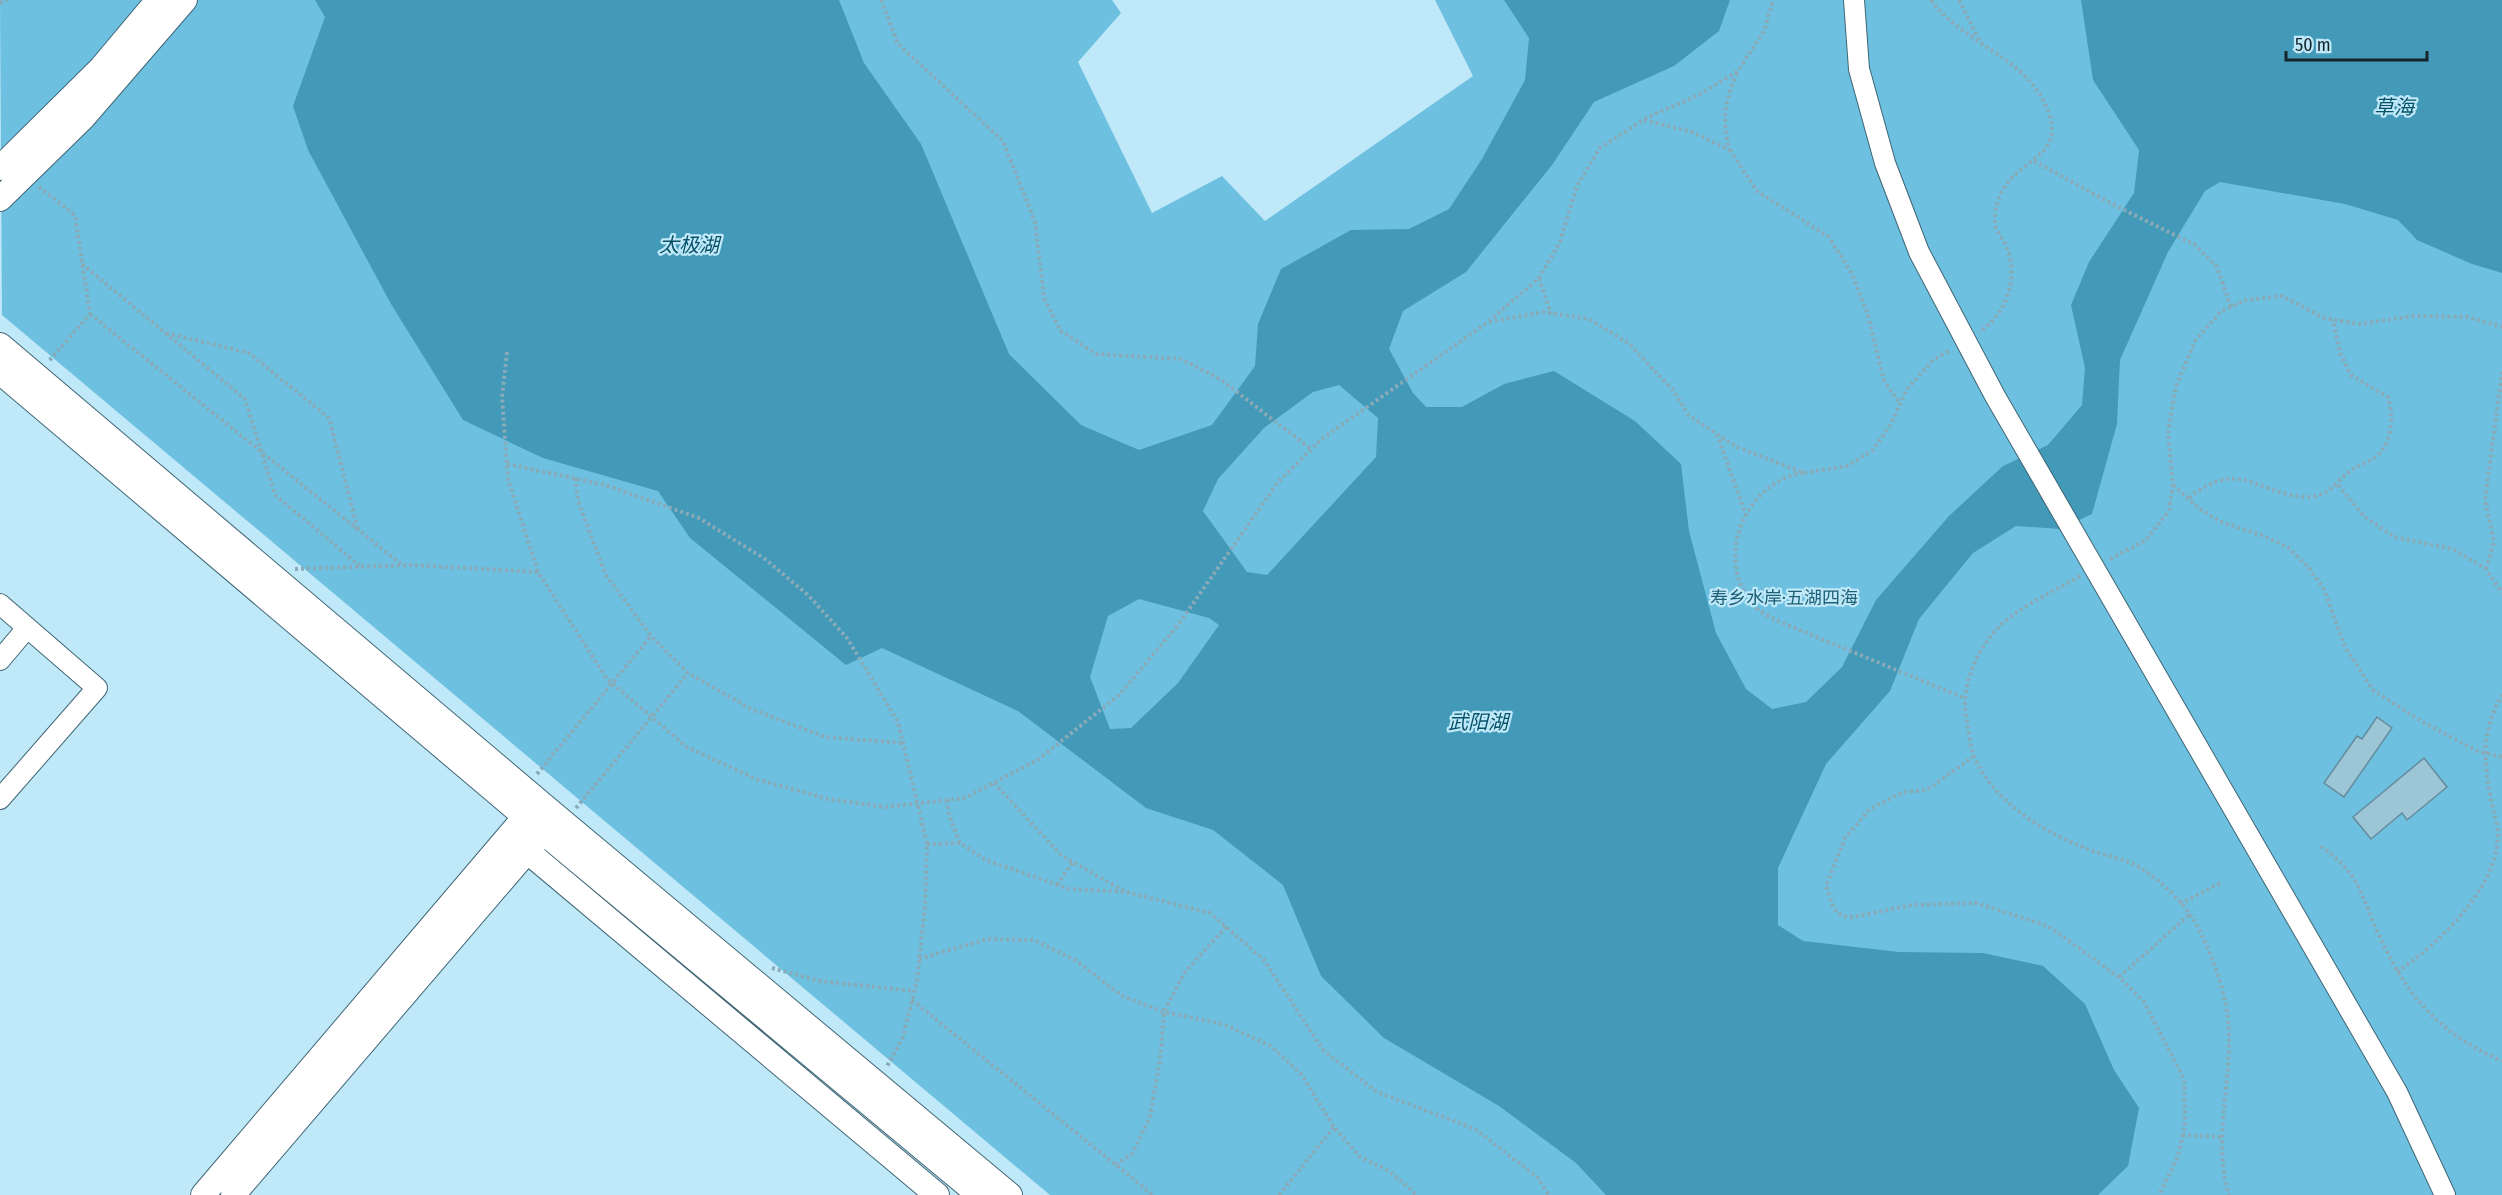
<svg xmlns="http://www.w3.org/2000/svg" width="2502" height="1195" font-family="'Fira Sans Condensed','Noto Sans SC',sans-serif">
<rect width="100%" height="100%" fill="#bfe8f9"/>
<path fill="#6dc0e0" d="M 0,0 L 1112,0 L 1121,13 L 1078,62 L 1152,213 L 1222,176 L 1265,221 L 1473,76 L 1435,0 L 2502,0 L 2502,1195 L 1050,1195 L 2,315 Z"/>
<path fill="#4299b8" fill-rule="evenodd" d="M 315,0 L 839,0 L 864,63 L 921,144 L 1009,354 L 1081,425 L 1139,450 L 1212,425 L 1255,366 L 1258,324 L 1281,269 L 1351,230 L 1409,229 L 1449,209 L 1482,159 L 1525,80 L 1529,38 L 1504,0 L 1730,0 L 1719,31 L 1674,66 L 1594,102 L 1552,165 L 1466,272 L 1403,311 L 1389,349 L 1413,393 L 1426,407 L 1462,407 L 1504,384 L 1554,371 L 1635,421 L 1681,464 L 1689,531 L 1716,633 L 1746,689 L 1772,709 L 1806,702 L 1842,667 L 1876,600 L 1949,516 L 2003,466 L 2048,445 L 2082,405 L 2085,368 L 2071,305 L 2089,262 L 2134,193 L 2139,150 L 2093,80 L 2081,0 L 2502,0 L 2502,273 L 2472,264 L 2417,240 L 2398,220 L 2345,204 L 2220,182 L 2205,191 L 2168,252 L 2120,360 L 2117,424 L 2092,514 L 2060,529 L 2016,526 L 1973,553 L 1919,619 L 1890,691 L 1826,764 L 1778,868 L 1778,925 L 1803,941 L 1899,952 L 1983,953 L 2043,966 L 2085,1004 L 2114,1070 L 2139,1108 L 2128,1166 L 2098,1195 L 1606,1195 L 1576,1163 L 1499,1106 L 1384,1038 L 1321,976 L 1283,885 L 1213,830 L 1146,808 L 1018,711 L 882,648 L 846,665 L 690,538 L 658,491 L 543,458 L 463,420 L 391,304 L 308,150 L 293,106 L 325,17 ZM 1339,385 L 1378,418 L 1376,457 L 1267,575 L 1247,572 L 1203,511 L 1218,479 L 1264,428 L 1313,392 ZM 1139,599 L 1209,618 L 1219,625 L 1178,683 L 1131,728 L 1110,729 L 1090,677 L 1108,616 Z"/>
<path fill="#9cc5d5" stroke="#648b9b" stroke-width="1.5" d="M 2377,717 L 2392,728 L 2344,797 L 2324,783 L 2357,736 L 2362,739 Z
M 2424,758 L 2447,787 L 2407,820 L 2402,813 L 2371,839 L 2353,817 Z"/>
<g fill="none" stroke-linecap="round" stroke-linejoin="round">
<g stroke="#406675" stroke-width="22">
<path id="minor" d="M 1854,0 L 1859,69 L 1885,163 L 1919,252 L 1995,396 L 2397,1092 L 2445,1195
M 0,604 L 97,688 L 0,799
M 0,660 L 27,628"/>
</g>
<g stroke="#406675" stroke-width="26">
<path id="tertiary" d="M 0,168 L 101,68 L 158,0
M 0,199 L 83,118 L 185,0
M 0,345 L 556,816 L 1010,1195
M 0,372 L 543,832 L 979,1195
M 509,836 L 937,1195
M 203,1195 L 518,825
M 233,1195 L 536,841"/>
</g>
<path stroke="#89aab8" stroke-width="4" stroke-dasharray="3 3" stroke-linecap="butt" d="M 881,0 L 898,44 L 1003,141 L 1035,222 L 1044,298 L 1061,331 L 1096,354 L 1181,359 L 1220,379 L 1311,449
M 1931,0 C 1961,42 2022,55 2045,104 C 2067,150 2032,155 2009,181 C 1999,192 1992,213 1996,228 C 1998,235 2005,241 2007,248 C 2019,279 2006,315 1979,332
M 1959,0 L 1980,42
M 0,3 L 7,0
M 1644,120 L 1692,132 L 1730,150 C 1721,119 1725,102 1737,73
M 1730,150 L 1757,191 L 1829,237 L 1852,274 L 1868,315 L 1884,381 L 1900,403
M 2034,161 L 2112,204 L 2195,245 L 2217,267 L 2231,307
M 39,187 L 75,215 L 90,314 L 49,361
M 82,264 L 245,399 L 275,495 L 360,566
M 1539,278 L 1551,314
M 90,314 L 402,565
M 1489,322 L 1544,312 L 1589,319 L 1628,343 L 1674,391 L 1688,415 L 1737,447 L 1804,473 L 1847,466 L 1873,450 L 1892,422 L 1907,389 L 1933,360 L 1950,350
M 166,333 L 249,353 L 329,418 L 358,530
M 507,352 L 502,397 L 508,479 L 538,572
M 1717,434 L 1745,513
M 507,464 L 605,485 L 699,518 L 765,559 L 808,595 L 847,638 L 898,722 L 927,844 L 925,906 L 917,981 L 903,1037 L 886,1068
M 1803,473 C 1744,482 1713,560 1754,606 C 1760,612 1770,617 1778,621 L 1964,698
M 575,478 L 579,504 L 606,575 L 651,636 L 688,673 L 751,709 L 825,737 L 903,743
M 2173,485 L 2201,510 L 2221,522 L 2264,536 L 2289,548 L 2309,568 L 2324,589 L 2345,647 L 2373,690 L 2421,721 L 2477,751 L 2502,757
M 2338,485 L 2364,516 L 2394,537 L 2453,549 L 2486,569 L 2502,593
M 2189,498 C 2240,457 2254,493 2305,497 C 2329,498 2335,482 2351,470 C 2360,464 2372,461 2379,454 C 2393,439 2393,415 2388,397 L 2351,375 L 2340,353 L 2333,320
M 2110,559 L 2145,541 L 2169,511 L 2173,485 L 2168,433 L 2176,386 L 2195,341 L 2220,312 L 2246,300 L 2282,296 L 2324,318 L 2360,324 L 2414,316 L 2468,317 L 2502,327
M 295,569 L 412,565 L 538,572 L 607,679 L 687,747 L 756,779 L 828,799 L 886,807 L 965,798 L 1039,759 L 1119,695 L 1178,625 L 1278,482 L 1323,438 L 1488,322 L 1539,278 L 1560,242 L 1577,186 L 1600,148 L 1648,117 L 1699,95 L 1738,71 L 1764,31 L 1773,0
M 2486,569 L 2494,542 L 2485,500 L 2502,372
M 2080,576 C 2058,589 2034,600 2013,615 C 1982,637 1958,683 1967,721 C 1969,732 1970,746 1974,756 C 1995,805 2048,835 2096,852 C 2109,857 2127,859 2139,867 C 2159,879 2185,903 2196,924 C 2214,957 2229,1000 2229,1037 C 2230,1089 2213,1143 2229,1195
M 1974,756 L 1927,790 L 1903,792 L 1870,809 L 1845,838 L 1826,886 L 1834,909 L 1842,916 L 1853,917 L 1912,905 L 1976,903 L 2048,926 L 2119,977 L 2144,1002 L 2184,1079 L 2185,1127 L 2177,1159 L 2159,1195
M 537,774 L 651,636
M 994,783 L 1062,856 L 1126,892
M 947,800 L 949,815 L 960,843 L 986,860 L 1069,889 L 1126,892 L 1210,913 L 1264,960 L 1323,1050 L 1377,1092 L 1475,1129 L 1537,1177 L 1549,1195
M 576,808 L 688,673
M 927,844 L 960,843
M 2321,846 C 2358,875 2357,883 2374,924 C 2402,990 2435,1032 2502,1061
M 1057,885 L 1073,862
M 2180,904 L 2222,882
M 919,959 L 987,939 L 1034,940 L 1075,960 L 1122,996 L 1164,1012 L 1223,1024 L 1271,1046 L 1301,1074 L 1334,1127 L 1360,1157 L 1389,1171 L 1417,1195
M 772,968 L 820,981 L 914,991
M 2397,972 C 2438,944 2496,890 2498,837 C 2499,827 2494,815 2492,805 C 2484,763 2480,734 2502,695
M 2119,977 L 2189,915
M 912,1000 L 1153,1195
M 2182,1135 L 2223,1137
M 1116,1165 L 1132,1154 L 1150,1117 L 1160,1060 L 1164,1012 L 1185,972 L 1226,927
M 1279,1195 L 1334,1127"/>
<use href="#minor" stroke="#fff" stroke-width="20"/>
<use href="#tertiary" stroke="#fff" stroke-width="24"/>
</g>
<g text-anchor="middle" stroke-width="4.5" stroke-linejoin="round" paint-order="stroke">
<g font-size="18" fill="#1c5f76" stroke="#bfe8f9">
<text x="1784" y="604">寿乡水岸·五湖四海</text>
</g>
<g font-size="20" font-style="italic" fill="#065168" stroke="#bfe8f9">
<text x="2394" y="114">草海</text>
<text x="689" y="252">太极湖</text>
<text x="1478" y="729">武阳湖</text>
</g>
</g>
<path d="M2286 51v9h141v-9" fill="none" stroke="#14242b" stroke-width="3"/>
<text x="2295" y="51" font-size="18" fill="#14242b" stroke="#bfe8f9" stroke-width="4.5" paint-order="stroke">50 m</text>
</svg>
